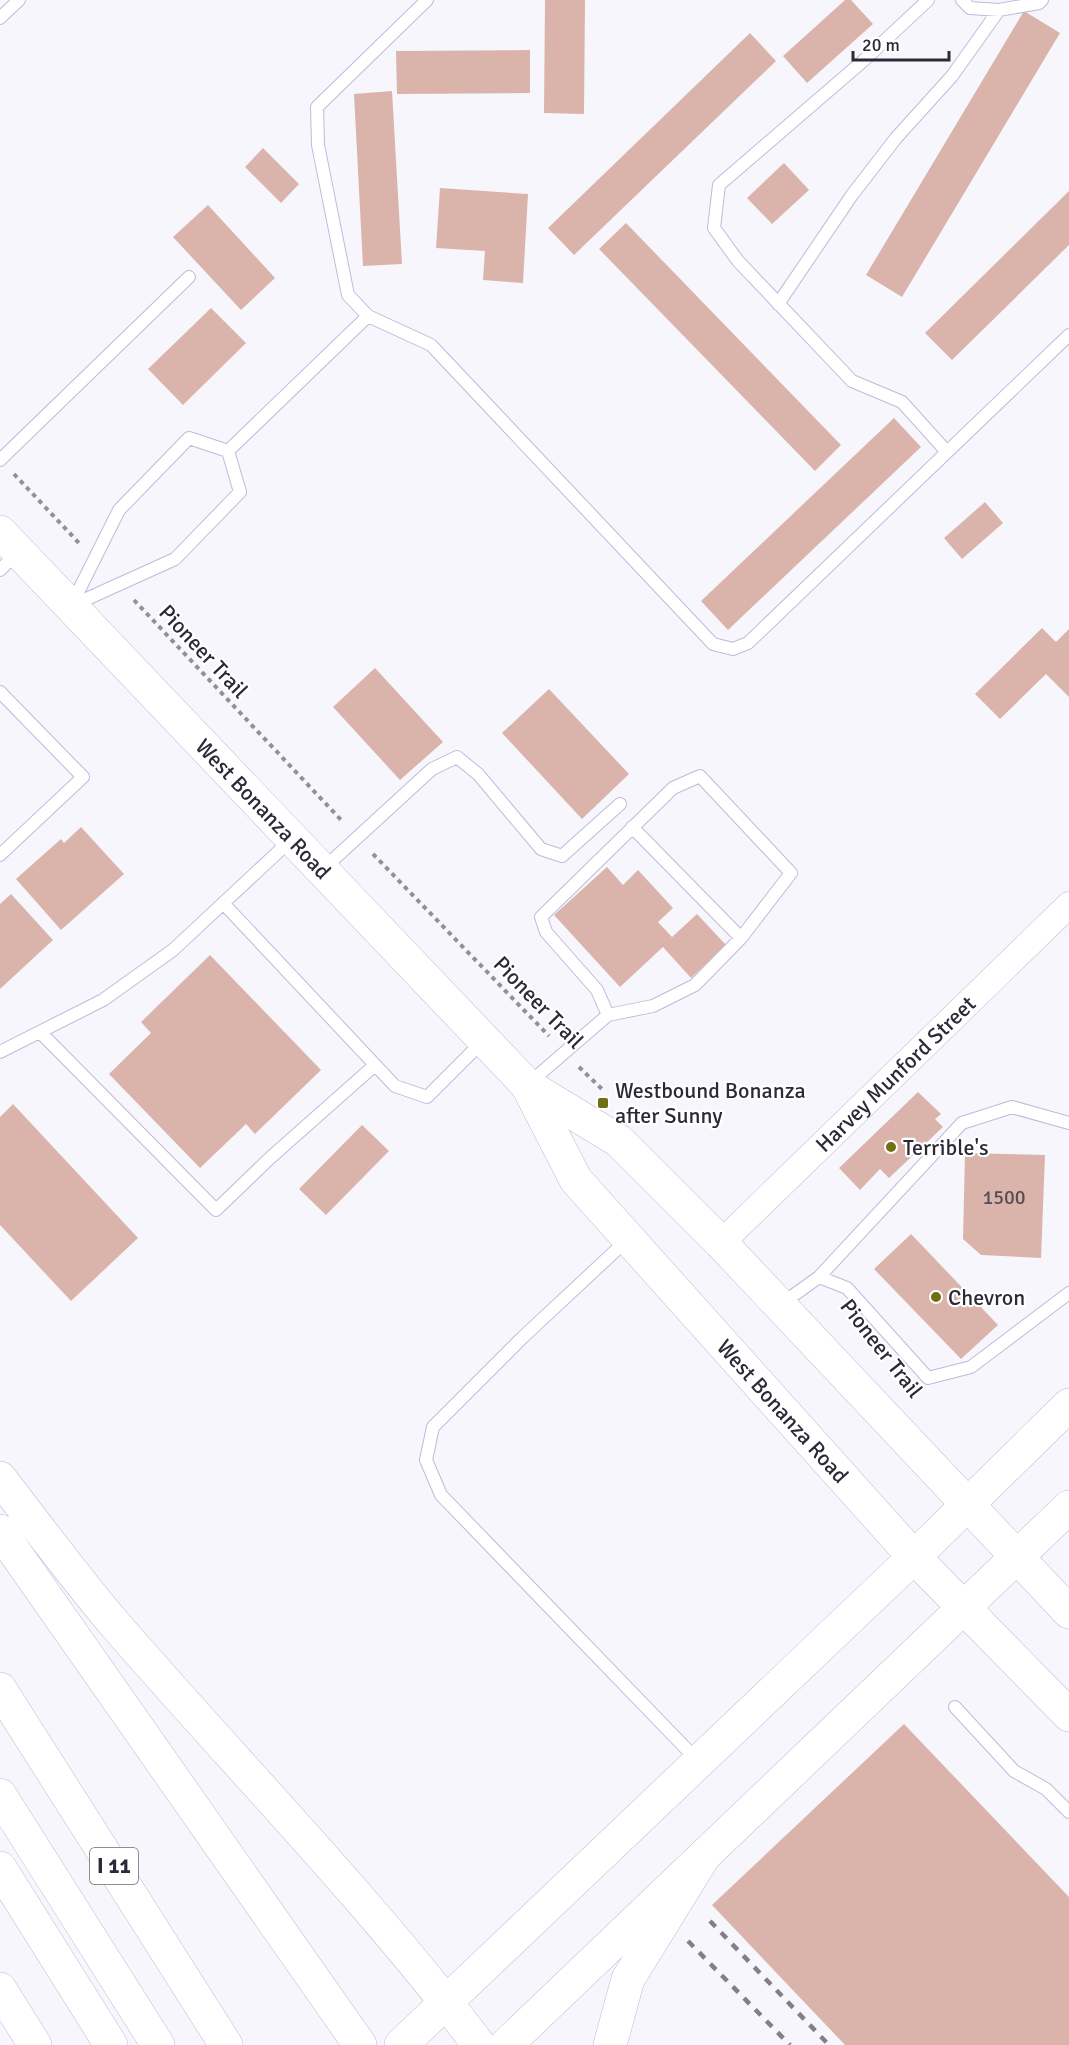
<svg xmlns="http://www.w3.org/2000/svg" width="1069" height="2045" font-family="Signika,sans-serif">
<rect width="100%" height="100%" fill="#f8f6fd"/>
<path fill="#dab4aa" d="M 545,0 L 585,0 L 584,114 L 544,113 Z
M 845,0 L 851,0 L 873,24 L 807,83 L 783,56 Z
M 1024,11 L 1060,33 L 902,297 L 866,275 Z
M 750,33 L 776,61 L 574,255 L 548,228 Z
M 530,50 L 530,93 L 397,94 L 396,51 Z
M 392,91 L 402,264 L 363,266 L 354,94 Z
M 263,148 L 299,184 L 281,203 L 245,167 Z
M 784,163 L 809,190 L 772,224 L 747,198 Z
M 440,188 L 528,194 L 523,283 L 483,280 L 485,251 L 436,248 Z
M 1069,191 L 1069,245 L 952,360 L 925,333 Z
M 208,205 L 275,278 L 241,310 L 173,237 Z
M 626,223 L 841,445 L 815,471 L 599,249 Z
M 211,308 L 246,343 L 183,405 L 148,369 Z
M 894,418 L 921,447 L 728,630 L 701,601 Z
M 985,502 L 1003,523 L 962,559 L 944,538 Z
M 1042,628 L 1056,642 L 1069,629 L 1069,697 L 1046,674 L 1000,719 L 975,694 Z
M 375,668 L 443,742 L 400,780 L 333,707 Z
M 549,689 L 629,774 L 582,819 L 502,733 Z
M 81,827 L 124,874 L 61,930 L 16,879 L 61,839 L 64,843 Z
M 607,867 L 623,885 L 638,870 L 673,908 L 658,922 L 672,937 L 697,914 L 726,945 L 691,978 L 663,947 L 620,987 L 554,915 Z
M 11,894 L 53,940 L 0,989 L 0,904 Z
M 210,955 L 321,1070 L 255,1134 L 246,1124 L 200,1168 L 109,1074 L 151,1033 L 141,1022 Z
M 918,1092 L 941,1114 L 935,1119 L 943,1127 L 889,1178 L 880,1169 L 860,1190 L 839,1168 Z
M 13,1104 L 138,1238 L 71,1301 L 0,1225 L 0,1117 Z
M 362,1125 L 389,1151 L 326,1215 L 299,1189 Z
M 965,1153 L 1045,1155 L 1041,1258 L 981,1255 L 963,1239 Z
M 911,1234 L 998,1325 L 961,1359 L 874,1269 Z
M 904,1724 L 1069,1897 L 1069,2045 L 845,2045 L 712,1905 Z"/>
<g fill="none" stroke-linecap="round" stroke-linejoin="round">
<g stroke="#c1b9da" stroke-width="14">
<path id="service" d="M 427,0 L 317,107 L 318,145 L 348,295 L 368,316 L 431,345 L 713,644 L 733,649 L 748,643 L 1069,335
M 928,0 L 863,61 L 719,185 L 714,228 L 738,261 L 852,381 L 902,402 L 947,452
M 962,0 L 970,8 L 999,10 L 1039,3 L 1042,0
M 0,18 L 19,0
M 778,304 L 852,195 L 896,138 L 952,76 L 999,10
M 189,438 L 228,451 L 240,492 L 175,559 L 71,606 L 119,510 Z
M 228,451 L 368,316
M 0,460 L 189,277
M 0,570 L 18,552
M 0,692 L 83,777 L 0,855
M 632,827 L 741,938
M 323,869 L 432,769 L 457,757 L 478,774 L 541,849 L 562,856 L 620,804
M 223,903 L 395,1086 L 427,1097 L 483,1041
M 40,1032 L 216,1210 L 270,1158 L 375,1065
M 0,1052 L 103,1000 L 173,950 L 292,839
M 528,1084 L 608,1015 L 653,1006 L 695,985 L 741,938 L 791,873 L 700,776 L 673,788 L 541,917 L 546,932 L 597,990 L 608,1015
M 627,1240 L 523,1337 L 433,1427 L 426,1460 L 441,1495 L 698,1761
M 819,1277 L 962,1123 L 1012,1107 L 1069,1123
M 780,1305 L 819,1277 L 847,1288 L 928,1378 L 971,1367 L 1069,1293
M 955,1707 L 1014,1771 L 1046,1789 L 1069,1812"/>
</g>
<g stroke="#c1b9da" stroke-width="27">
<g id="minor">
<path id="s1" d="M 721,1243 L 1069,905"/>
</g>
</g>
<g stroke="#c1b9da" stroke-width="34">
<g id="secondary">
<path id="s2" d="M 0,532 L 527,1085 L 619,1141 L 721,1243 L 1069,1612"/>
<path id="s3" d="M 527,1085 L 576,1180 L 914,1557 L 1069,1715"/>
</g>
</g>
<g stroke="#c1b9da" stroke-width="34">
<path id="primary" d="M 401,2045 L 914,1557 L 1069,1405
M 506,2045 L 1069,1507"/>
</g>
<g stroke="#c1b9da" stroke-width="34">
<path id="motorway" d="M 0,1478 C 37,1526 73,1575 112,1621 C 234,1762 366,1896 479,2045
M 0,1531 L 360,2045
M 0,1689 L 226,2045
M 0,1795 L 158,2045
M 0,1868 L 111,2045
M 0,1989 L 35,2045
M 610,2045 L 628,1979 L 704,1856"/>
</g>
<path stroke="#928f99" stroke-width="4" stroke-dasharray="4.5 4.5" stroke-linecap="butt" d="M 14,474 L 79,543
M 134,600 L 343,822
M 373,854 L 549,1036
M 579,1067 L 604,1091"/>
<use href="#service" stroke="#fff" stroke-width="12"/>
<use href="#minor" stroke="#fff" stroke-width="26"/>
<use href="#secondary" stroke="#fff" stroke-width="33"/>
<use href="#primary" stroke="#fff" stroke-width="33"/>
<use href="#motorway" stroke="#fff" stroke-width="33"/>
<path stroke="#827f8a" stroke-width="4.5" stroke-dasharray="8 8" stroke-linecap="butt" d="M 710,1921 L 829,2045
M 688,1941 L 790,2045"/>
</g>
<g fill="#706f11" stroke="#fff" stroke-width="2">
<rect x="597" y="1097" width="12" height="12" rx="3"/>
<circle cx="891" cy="1147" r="6"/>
<circle cx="936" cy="1297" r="6"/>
</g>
<g text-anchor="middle" stroke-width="4.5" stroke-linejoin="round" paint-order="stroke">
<g font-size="20" fill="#584c54">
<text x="1004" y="1204">1500</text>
</g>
<rect fill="#fff" stroke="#6c6a73" stroke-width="1.5" x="90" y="1848" width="48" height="36" rx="4.5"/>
<g font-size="21" font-weight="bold" fill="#2d2a37">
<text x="114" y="1873">I 11</text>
</g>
<g font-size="22" fill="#2d2a37" stroke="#fff">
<text transform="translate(204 651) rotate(47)" y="8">Pioneer Trail</text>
<text dy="8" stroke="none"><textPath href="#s2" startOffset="382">West Bonanza Road</textPath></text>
<text transform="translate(539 1002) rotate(46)" y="8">Pioneer Trail</text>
<text dy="8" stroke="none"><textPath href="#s1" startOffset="243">Harvey Munford Street</textPath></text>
<text transform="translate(882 1348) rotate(52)" y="8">Pioneer Trail</text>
<text dy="8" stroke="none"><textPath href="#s3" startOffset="417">West Bonanza Road</textPath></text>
</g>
<g font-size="22" fill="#2d2a37" stroke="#fff" text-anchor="start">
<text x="615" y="1098">Westbound Bonanza<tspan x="615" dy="25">after Sunny</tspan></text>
<text x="903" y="1155">Terrible's</text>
<text x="948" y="1305">Chevron</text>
</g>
</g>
<path d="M853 51v9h96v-9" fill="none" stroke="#2d2a37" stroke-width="3"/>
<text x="862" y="51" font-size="18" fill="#2d2a37" stroke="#ffffff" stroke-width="4.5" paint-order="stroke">20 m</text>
</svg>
